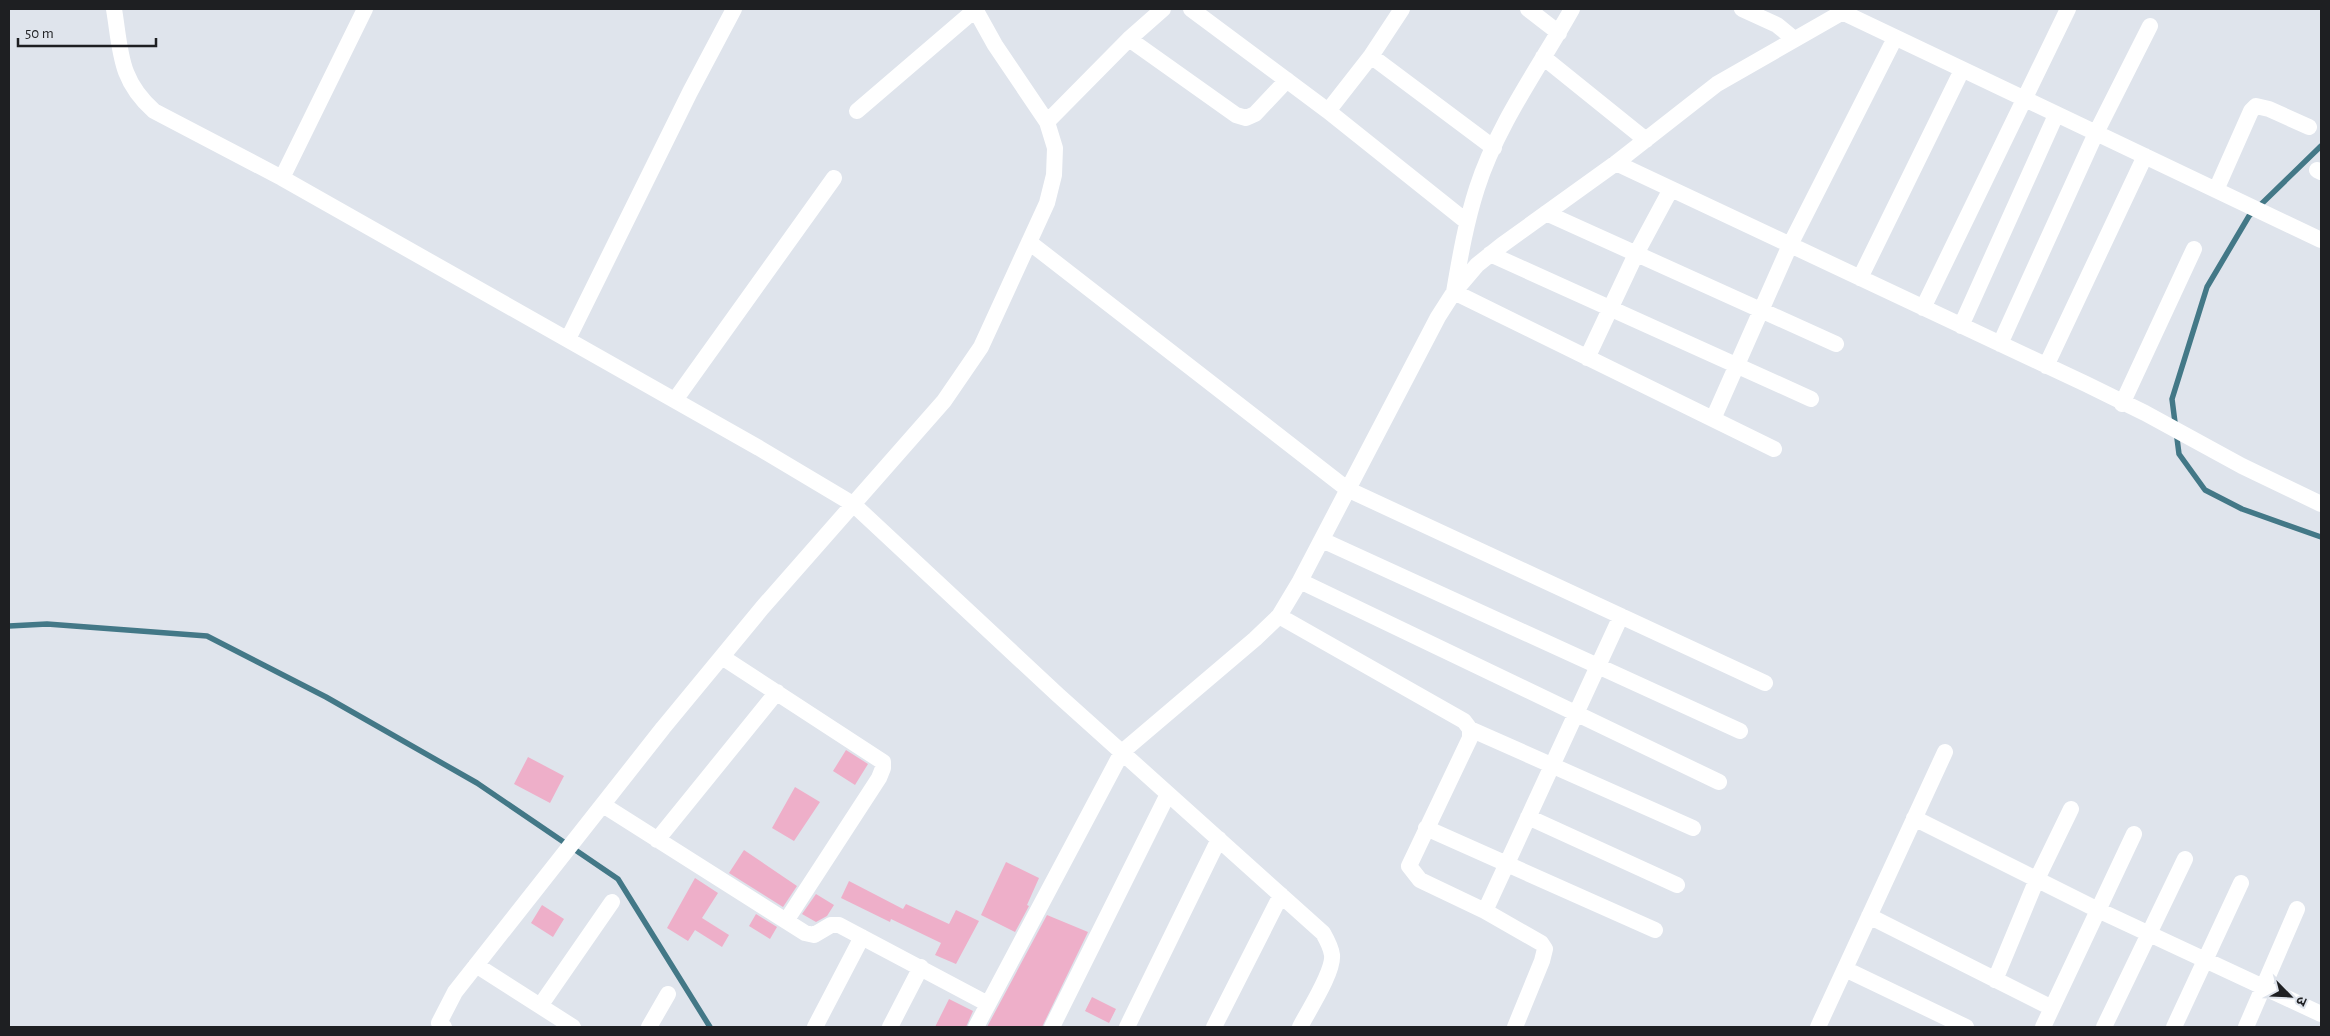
<svg xmlns="http://www.w3.org/2000/svg" width="2330" height="1036" font-family="'Alegreya Sans','Noto Sans Devanagari',sans-serif">
<rect width="100%" height="100%" fill="#dfe4ec"/>
<g fill="none" stroke-linecap="round" stroke-linejoin="round">
<path stroke="#437887" stroke-width="5.5" d="M 2321,146 L 2249,216 L 2207,287 L 2172,399 L 2179,454 L 2205,490 L 2242,509 L 2321,537
M 9,626 L 47,624 L 207,636 L 326,697 L 477,783 L 618,879 L 710,1027"/>
</g>
<path fill="#eeafc9" d="M 846,750 L 868,764 L 855,785 L 833,771 Z
M 528,757 L 564,776 L 550,803 L 514,784 Z
M 795,787 L 820,802 L 794,841 L 772,828 Z
M 744,850 L 797,886 L 783,907 L 729,873 Z
M 1006,862 L 1039,878 L 1027,905 L 1029,906 L 1015,932 L 981,915 Z
M 695,878 L 718,893 L 702,918 L 729,935 L 722,947 L 695,930 L 688,941 L 667,928 Z
M 849,881 L 903,909 L 906,904 L 949,924 L 956,910 L 979,921 L 956,964 L 935,955 L 941,943 L 891,919 L 890,922 L 841,898 Z
M 816,894 L 834,905 L 827,916 L 816,922 L 802,914 Z
M 542,905 L 564,919 L 553,937 L 531,923 Z
M 756,914 L 777,927 L 770,939 L 749,926 Z
M 1047,915 L 1088,932 L 1042,1027 L 987,1027 Z
M 1092,997 L 1116,1009 L 1109,1023 L 1085,1011 Z
M 949,999 L 973,1011 L 966,1027 L 935,1027 Z"/>
<g fill="none" stroke-linecap="round" stroke-linejoin="round">
<path stroke="#fff" stroke-width="16" d="M 114,9 C 121,52 119,80 154,111 L 282,178 L 759,448 L 853,504 L 1058,695 L 1323,933 C 1327,940 1331,947 1332,955 C 1334,972 1308,1011 1300,1027
M 1191,9 L 1328,111
M 1402,9 L 1371,56 L 1328,111 L 1467,222
M 1528,9 L 1559,33
M 1572,9 C 1540,66 1497,125 1477,188 C 1466,222 1460,257 1454,292 L 1774,449
M 1742,9 L 1777,25 L 1794,39
M 1842,12 L 2321,240
M 1129,39 L 1236,115 L 1246,118 L 1255,114 L 1287,80
M 1371,56 L 1494,148
M 1543,57 L 1646,140
M 857,111 L 976,9
M 1047,122 L 1129,39 L 1163,9
M 1616,163 L 2086,384 L 2145,413 L 2242,466 L 2321,504
M 2317,170 L 2321,172
M 282,178 L 365,9
M 2216,190 L 2251,111 L 2256,106 L 2269,109 L 2309,127
M 1546,213 L 1836,344
M 1029,242 L 1347,489 L 1765,683
M 1490,254 L 1811,399
M 1860,278 L 1962,70
M 1923,308 L 2068,9
M 1961,326 L 2056,115
M 568,339 L 690,92 L 734,9
M 2000,344 L 2096,133 L 2150,26
M 1587,358 L 1636,254 L 1671,189
M 2046,366 L 2145,156
M 675,400 L 834,178
M 2122,404 L 2194,249
M 1713,419 L 1790,245 L 1895,38
M 1322,540 L 1740,731
M 1300,581 L 1719,782
M 1279,616 L 1464,721 L 1470,729 L 1470,738 L 1409,866 L 1420,880 L 1485,911 L 1541,943 L 1545,949 L 1542,961 L 1515,1027
M 722,657 L 883,762 L 883,768 L 879,778 L 786,921
M 1470,729 L 1693,828
M 603,805 L 805,933 L 814,935 L 831,925 L 839,925 L 988,1004
M 1528,817 L 1677,885
M 1914,818 L 2098,910 L 2321,1014
M 1426,828 L 1655,930
M 657,840 L 777,692
M 1485,911 L 1621,616
M 1869,916 L 2052,1008
M 476,965 L 573,1027
M 1845,969 L 1966,1027
M 1995,980 L 2037,879 L 2071,809
M 540,1006 L 612,902
M 444,1027 L 439,1023 L 455,992 L 663,728 L 762,608 L 944,401 L 981,347 L 1047,203 L 1054,175 L 1055,148 L 1047,122 L 995,45 L 975,9
M 649,1027 L 668,994
M 815,1027 L 862,937
M 890,1027 L 921,967
M 976,1027 L 1122,752 L 1255,639 L 1279,616 L 1300,581 L 1438,317 L 1454,292 L 1477,265 L 1502,245 L 1616,163 L 1717,84 L 1848,9
M 1052,1027 L 1168,794
M 1127,1027 L 1219,839
M 1214,1027 L 1281,895
M 1818,1027 L 1945,752
M 2043,1027 L 2134,834
M 2104,1027 L 2185,859
M 2174,1027 L 2241,883
M 2246,1027 L 2297,909"/>
</g>
<rect width="2330" height="1036" fill="none" stroke="#1e1f22" stroke-width="20"/>
<g transform="translate(2290 996) rotate(114)" stroke="#dfe4ec" stroke-width="4" paint-order="stroke">
<path d="M0-4L9 19L0 12L-9 19Z" fill="#1e1f22"/>
<text y="-8" font-size="14" font-weight="bold" text-anchor="middle" fill="#1e1f22">उ</text>
</g>
<path d="M18 38v8h138v-8" fill="none" stroke="#1e1f22" stroke-width="2.5"/>
<text x="25" y="38" font-size="15" fill="#1e1f22" stroke="#dfe4ec" stroke-width="4" paint-order="stroke">50 m</text>
</svg>
